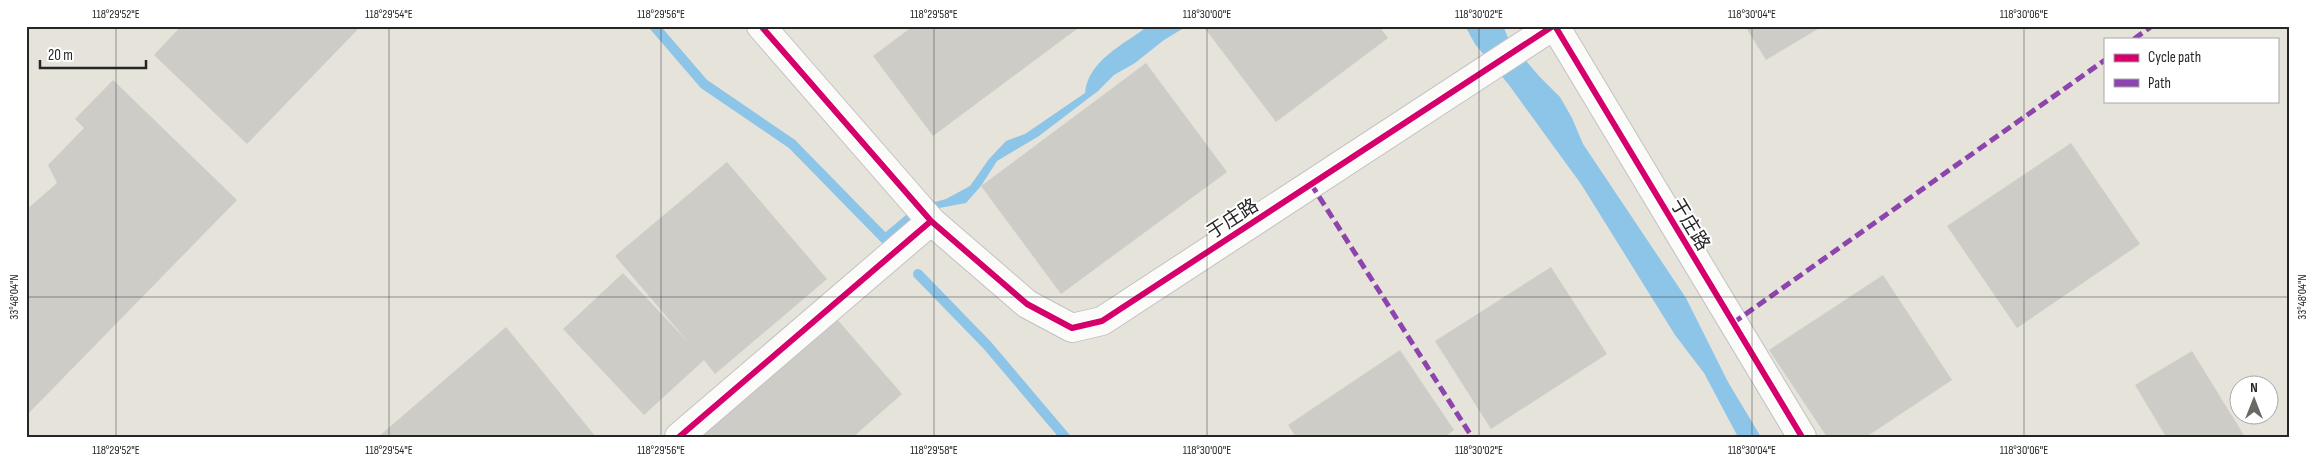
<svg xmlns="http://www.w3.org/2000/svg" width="2316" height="463" font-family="'Sofia Sans Condensed','Noto Sans SC',sans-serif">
<rect width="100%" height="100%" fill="#e6e3db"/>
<path fill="#8dc5e9" d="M 1148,26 L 1187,26 L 1164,40 L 1135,63 L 1114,75 L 1098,91 L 1039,136 L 997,161 L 981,186 L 966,203 L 934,209 L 887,241 L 881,236 L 906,215 L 928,204 L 946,199 L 970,186 L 989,159 L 1006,141 L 1025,134 L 1085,93 C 1088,60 1125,44 1148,26 Z
M 1465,26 L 1503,26 L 1510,42 L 1539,76 L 1560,97 L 1572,118 L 1583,144 L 1686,298 L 1728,382 L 1761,437 L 1738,437 L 1704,373 L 1675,335 L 1581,184 L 1509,85 L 1475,44 Z"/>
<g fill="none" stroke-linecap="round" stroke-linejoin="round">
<path stroke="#8dc5e9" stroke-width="10" d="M 654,26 L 704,84 L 792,144 L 887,241
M 918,274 L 987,345 L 1065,437"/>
</g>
<path fill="#ceccc7" d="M 181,26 L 361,26 L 247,144 L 154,55 Z
M 913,26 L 1081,26 L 933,136 L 873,56 Z
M 1203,26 L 1379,26 L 1388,38 L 1276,122 Z
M 1745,26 L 1823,26 L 1766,60 Z
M 1146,63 L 1227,172 L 1061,294 L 981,186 Z
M 113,80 L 237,200 L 26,416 L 26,210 L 57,183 L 48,165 L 84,128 L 75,119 Z
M 2071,143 L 2140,244 L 2017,328 L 1947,226 Z
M 727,162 L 827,279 L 715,374 L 704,360 L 644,415 L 563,329 L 623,273 L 689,343 L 615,256 Z
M 1551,267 L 1607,354 L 1491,429 L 1435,341 Z
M 1883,275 L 1952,380 L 1866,437 L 1827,437 L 1769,350 Z
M 836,318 L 902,394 L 853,437 L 701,437 Z
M 506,327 L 596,437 L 378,437 Z
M 1400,350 L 1454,430 L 1445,437 L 1296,437 L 1288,425 Z
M 2192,351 L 2245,437 L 2166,437 L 2135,385 Z"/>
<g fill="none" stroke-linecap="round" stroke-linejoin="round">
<g stroke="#c3c2c1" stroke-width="30">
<path id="street" d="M 761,26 L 931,221 L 1027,304 L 1072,328 L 1102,321 L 1553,26
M 1555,26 L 1802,437
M 679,437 L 931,221"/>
</g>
<use href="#street" stroke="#fbfbfa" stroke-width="28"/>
<path stroke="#8e44ad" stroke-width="5" stroke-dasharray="10 5" stroke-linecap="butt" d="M 2134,39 L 2152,26
M 1311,184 L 1472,437
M 1733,323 L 2105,60"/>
<g stroke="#fff" stroke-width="9">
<path id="cycleway" d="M 761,26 L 931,221 L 1027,304 L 1072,328 L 1102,321 L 1553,26
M 1555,26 L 1802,437
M 679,437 L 931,221"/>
</g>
<use href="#cycleway" stroke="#d6006c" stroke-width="6"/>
</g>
<path fill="none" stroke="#262626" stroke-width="1" stroke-opacity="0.45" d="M 116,26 L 116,437M 389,26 L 389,437M 661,26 L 661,437M 934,26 L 934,437M 1207,26 L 1207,437M 1479,26 L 1479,437M 1752,26 L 1752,437M 2024,26 L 2024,437M 26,297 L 2290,297"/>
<g text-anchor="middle" stroke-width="4" stroke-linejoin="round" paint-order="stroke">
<g font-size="19" fill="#262626" stroke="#fff">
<text transform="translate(1232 218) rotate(-33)" y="7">于庄路</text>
<text transform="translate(1691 224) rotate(59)" y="7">于庄路</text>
</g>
</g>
<rect width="2316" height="463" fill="none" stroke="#ffffff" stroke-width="55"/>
<rect x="2104" y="38" width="175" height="65" fill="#ffffff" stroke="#a8a8a8"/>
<rect x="2114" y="54" width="25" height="8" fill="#d6006c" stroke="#a8a8a8"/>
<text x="2148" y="62" font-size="15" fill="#262626">Cycle path</text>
<rect x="2114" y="79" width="25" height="8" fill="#8e44ad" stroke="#a8a8a8"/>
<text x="2148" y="88" font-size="15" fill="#262626">Path</text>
<g transform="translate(2254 400)"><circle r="24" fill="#ffffff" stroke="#a8a8a8"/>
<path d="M0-4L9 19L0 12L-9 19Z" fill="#696865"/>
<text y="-8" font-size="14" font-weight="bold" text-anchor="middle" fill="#262626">N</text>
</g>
<path d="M40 60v8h106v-8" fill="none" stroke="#262626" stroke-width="2.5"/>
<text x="48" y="60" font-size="15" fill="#262626" stroke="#ffffff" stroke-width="4" paint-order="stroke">20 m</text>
<rect x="28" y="28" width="2260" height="408" fill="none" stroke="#262626" stroke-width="2"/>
<g font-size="12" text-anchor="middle" fill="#262626">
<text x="116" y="18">118°29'52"E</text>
<text x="389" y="18">118°29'54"E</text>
<text x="661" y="18">118°29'56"E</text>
<text x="934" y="18">118°29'58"E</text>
<text x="1207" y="18">118°30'00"E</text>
<text x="1479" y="18">118°30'02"E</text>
<text x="1752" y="18">118°30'04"E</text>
<text x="2024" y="18">118°30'06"E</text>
<text transform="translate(14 297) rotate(-90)" y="4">33°48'04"N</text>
<text transform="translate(2302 297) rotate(-90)" y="4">33°48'04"N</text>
<text x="116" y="454">118°29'52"E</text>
<text x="389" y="454">118°29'54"E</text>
<text x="661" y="454">118°29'56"E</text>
<text x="934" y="454">118°29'58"E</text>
<text x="1207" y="454">118°30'00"E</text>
<text x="1479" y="454">118°30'02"E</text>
<text x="1752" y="454">118°30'04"E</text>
<text x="2024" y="454">118°30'06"E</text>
</g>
</svg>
